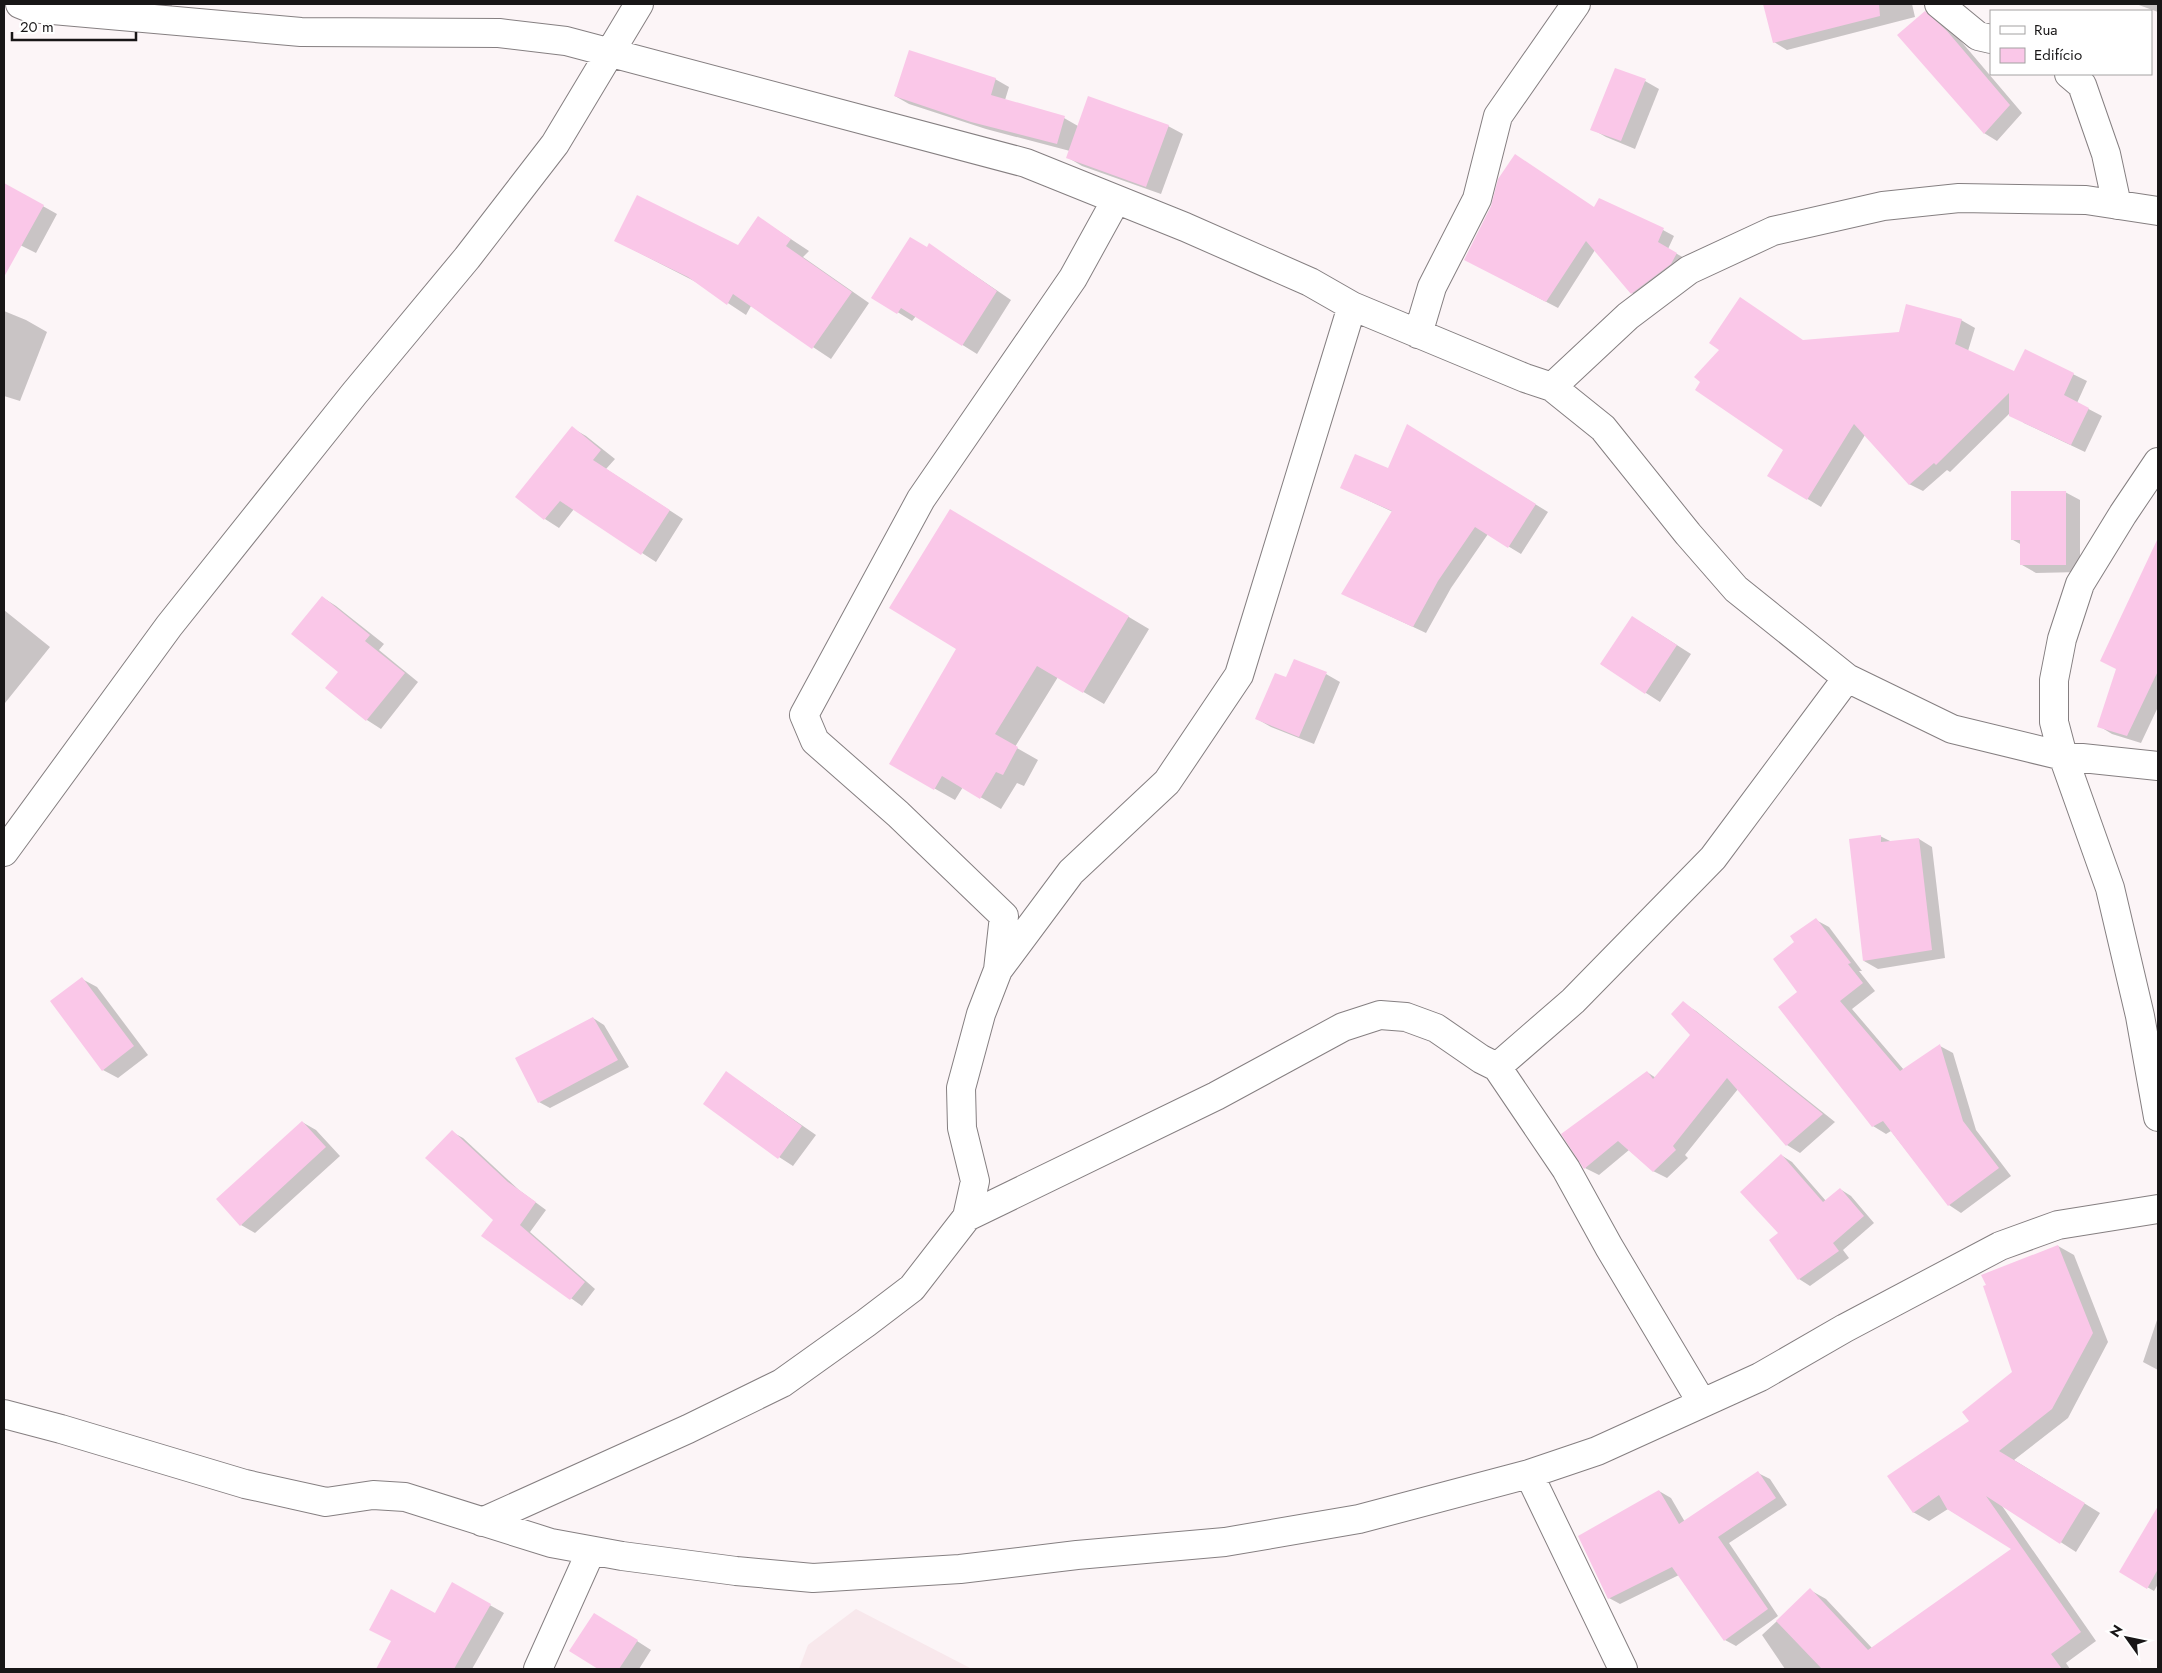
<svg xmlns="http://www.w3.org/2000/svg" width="2162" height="1673" font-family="Jost,sans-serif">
<rect width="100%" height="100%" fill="#fcf5f7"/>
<path fill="#f8e8ec" d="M 856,1609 L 972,1669 L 799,1669 L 808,1645 Z"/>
<path fill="#0003" d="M 146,4 L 172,4 L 172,9 L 152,7 Z
M 1765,4 L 1912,4 L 1915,17 L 1787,50 L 1774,42 Z
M 2136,4 L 2158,4 L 2158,12 Z
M 1926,13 L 1938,20 L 1960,40 L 2022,113 L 1997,141 L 1984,133 Z
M 995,79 L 1009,87 L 1005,100 L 1064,118 L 1078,126 L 1168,126 L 1183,134 L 1161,194 L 1082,166 L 1067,157 L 1070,151 L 986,129 L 909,104 L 895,96 Z
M 1645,81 L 1659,89 L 1635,149 L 1606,137 L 1592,129 Z
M 7,186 L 57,214 L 36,253 L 4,237 L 4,192 Z
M 1595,208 L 1663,230 L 1674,236 L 1668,249 L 1688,260 L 1643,300 L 1632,293 L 1595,250 L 1558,308 L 1476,265 Z
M 759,218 L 809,251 L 803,257 L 869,303 L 831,359 L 751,306 L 746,315 L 696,282 L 616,241 L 739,246 Z
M 930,245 L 1011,300 L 977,354 L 916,316 L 912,321 L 873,297 Z
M 4,311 L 26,320 L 47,332 L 20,401 L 4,396 Z
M 1961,320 L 1975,328 L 1968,351 L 2015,373 L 2026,351 L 2087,381 L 2077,403 L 2102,416 L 2085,452 L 2024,423 L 2011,412 L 1950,472 L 1947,470 L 1923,491 L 1909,484 L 1865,435 L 1821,507 L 1769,476 L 1785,450 L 1804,341 L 1900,333 Z
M 572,428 L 586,436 L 615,459 L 606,469 L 683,519 L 656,562 L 574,509 L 559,528 L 545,519 Z
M 1420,433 L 1548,512 L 1521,554 L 1488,534 L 1451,588 L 1426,633 L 1343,594 L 1393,512 L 1342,488 L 1388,470 Z
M 2065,492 L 2080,500 L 2080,572 L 2036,573 L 2022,565 L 2022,545 L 2013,540 Z
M 971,523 L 1149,629 L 1104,704 L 1058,677 L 1015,747 L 1038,760 L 1024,786 L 1017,783 L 1001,809 L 963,787 L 955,800 L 891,764 L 958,648 Z
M 2157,543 L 2158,707 L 2141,743 L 2112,734 L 2099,726 Z
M 322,597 L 336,606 L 384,644 L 379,650 L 418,682 L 381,729 L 367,720 L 327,688 L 340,672 Z
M 4,610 L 50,647 L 5,703 L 4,703 Z
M 1647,626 L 1691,654 L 1660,702 L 1601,664 Z
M 1326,674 L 1340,682 L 1314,744 L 1271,727 L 1257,719 Z
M 1880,836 L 1892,842 L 1919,839 L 1932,847 L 1945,958 L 1878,969 L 1864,961 Z
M 1816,920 L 1829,927 L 1862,971 L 1859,971 L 1875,991 L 1852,1009 L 1904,1070 L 1940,1046 L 1953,1053 L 1976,1130 L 2011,1176 L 1961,1213 L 1949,1205 L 1891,1131 L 1886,1134 L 1873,1126 L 1799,992 L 1796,943 Z
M 82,979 L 97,987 L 148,1055 L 118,1078 L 103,1070 Z
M 1683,1003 L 1696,1011 L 1835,1122 L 1800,1153 L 1787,1145 L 1738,1089 L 1685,1155 L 1688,1158 L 1667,1178 L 1653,1171 L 1629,1150 L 1599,1175 L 1585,1168 L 1647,1072 L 1656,1078 L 1691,1035 Z
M 593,1018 L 604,1025 L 629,1067 L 550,1108 L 539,1102 Z
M 727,1073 L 816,1135 L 793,1166 L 779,1157 Z
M 302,1122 L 316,1130 L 340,1156 L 255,1233 L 241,1225 Z
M 452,1132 L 463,1138 L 519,1190 L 546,1210 L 530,1232 L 595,1289 L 582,1306 L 483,1236 L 494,1220 Z
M 1781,1155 L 1792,1162 L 1826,1201 L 1840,1189 L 1851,1196 L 1874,1223 L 1843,1250 L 1849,1258 L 1810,1286 L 1799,1279 Z
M 2058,1246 L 2074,1255 L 2108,1342 L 2068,1418 L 2014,1460 L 2100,1513 L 2076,1552 L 2000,1503 L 2096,1641 L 2066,1663 L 2070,1669 L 1785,1669 L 1762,1635 L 1810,1590 L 1826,1599 L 1872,1648 L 2013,1549 L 1948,1509 L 1929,1521 L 1913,1512 L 1971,1421 L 2014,1373 Z
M 2158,1317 L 2158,1370 L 2143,1362 Z
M 1758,1473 L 1770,1479 L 1787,1505 L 1729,1543 L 1778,1616 L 1736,1646 L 1725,1640 L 1679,1575 L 1620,1604 L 1609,1598 L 1659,1491 L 1671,1498 L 1685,1522 Z
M 2144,1532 L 2158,1540 L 2158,1584 L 2154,1591 L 2121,1572 Z
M 452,1584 L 504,1613 L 472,1669 L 377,1669 L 392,1641 L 435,1615 Z
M 609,1623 L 651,1650 L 639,1669 L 600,1669 L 571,1651 Z"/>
<path fill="#fac7e8" d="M 1763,4 L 1879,4 L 1880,16 L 1773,43 Z
M 1925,11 L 1947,31 L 2010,105 L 1984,134 L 1897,35 Z
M 909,50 L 996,78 L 991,95 L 1065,116 L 1057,144 L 971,122 L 894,96 Z
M 1615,68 L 1646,79 L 1621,141 L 1590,130 Z
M 1088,96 L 1169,125 L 1146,187 L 1066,158 Z
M 1515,154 L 1594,207 L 1599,198 L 1664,228 L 1658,242 L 1677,253 L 1671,264 L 1631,294 L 1586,241 L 1546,302 L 1464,260 L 1491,206 L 1498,179 Z
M 4,183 L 44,205 L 4,277 Z
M 637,195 L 738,245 L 758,216 L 791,239 L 786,246 L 852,292 L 812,349 L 733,294 L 727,305 L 688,277 L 614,241 Z
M 910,237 L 927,247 L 929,243 L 997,291 L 962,346 L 901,308 L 897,314 L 871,298 Z
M 1740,297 L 1803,340 L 1899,332 L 1906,304 L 1962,319 L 1955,344 L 2014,371 L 2025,349 L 2074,373 L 2064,395 L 2089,408 L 2071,445 L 2009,416 L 2009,393 L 1936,465 L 1934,463 L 1909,485 L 1854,424 L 1807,500 L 1767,476 L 1783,450 L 1695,390 L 1700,382 L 1694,377 L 1719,350 L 1709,343 Z
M 1407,424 L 1536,504 L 1508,548 L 1475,527 L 1438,581 L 1413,627 L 1341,594 L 1392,511 L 1340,488 L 1355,454 L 1388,468 Z
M 572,426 L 601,450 L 593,460 L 670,510 L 641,555 L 560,501 L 544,520 L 515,497 Z
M 2011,491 L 2066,491 L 2066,565 L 2020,565 L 2020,540 L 2011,540 Z
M 950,509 L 1129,616 L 1083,693 L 1037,666 L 995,734 L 1018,747 L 1003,775 L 996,772 L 980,799 L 942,776 L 934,790 L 889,764 L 956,649 L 889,608 Z
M 2158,538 L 2158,671 L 2127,736 L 2097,727 L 2116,669 L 2100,661 Z
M 322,596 L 370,635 L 365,641 L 405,673 L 366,721 L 325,688 L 338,672 L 291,634 Z
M 1632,616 L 1677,645 L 1645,694 L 1600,664 Z
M 1294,659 L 1327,672 L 1299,737 L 1255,719 L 1275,673 L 1286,677 Z
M 1881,835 L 1881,842 L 1919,838 L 1932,950 L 1863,961 L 1849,839 Z
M 1816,918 L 1851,963 L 1848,964 L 1863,983 L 1840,1001 L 1900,1071 L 1940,1044 L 1963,1121 L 1999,1168 L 1948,1206 L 1883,1121 L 1872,1127 L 1778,1007 L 1797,992 L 1773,959 L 1794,942 L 1790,936 Z
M 82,977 L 134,1046 L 102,1071 L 50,1001 Z
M 1683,1001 L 1823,1114 L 1786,1146 L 1727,1078 L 1673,1146 L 1676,1150 L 1653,1172 L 1618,1141 L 1584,1169 L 1561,1134 L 1647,1071 L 1653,1079 L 1690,1035 L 1671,1014 Z
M 593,1017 L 618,1060 L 538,1103 L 515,1058 Z
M 726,1071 L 802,1126 L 778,1159 L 703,1104 Z
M 302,1121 L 326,1147 L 240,1226 L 216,1199 Z
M 452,1130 L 508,1182 L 536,1202 L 520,1225 L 585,1282 L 570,1300 L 481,1236 L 493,1220 L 425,1158 Z
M 1781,1154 L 1823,1202 L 1840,1188 L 1864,1216 L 1833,1243 L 1839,1251 L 1798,1280 L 1769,1240 L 1778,1233 L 1740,1192 Z
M 2058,1245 L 2093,1333 L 2052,1409 L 1999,1451 L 2085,1503 L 2060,1544 L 1986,1496 L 2081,1632 L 2051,1654 L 2062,1669 L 1822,1669 L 1776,1621 L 1810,1588 L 1868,1650 L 2011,1549 L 1947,1509 L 1939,1495 L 1913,1513 L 1887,1476 L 1969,1421 L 1962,1412 L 2012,1372 L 1983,1286 L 1986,1285 L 1981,1275 Z
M 1758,1471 L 1776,1498 L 1718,1537 L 1768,1609 L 1724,1641 L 1672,1567 L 1608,1599 L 1578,1536 L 1659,1490 L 1679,1524 Z
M 2158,1506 L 2158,1569 L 2147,1589 L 2119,1572 Z
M 452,1582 L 491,1604 L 454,1669 L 376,1669 L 391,1641 L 369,1630 L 391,1589 L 435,1613 Z
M 594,1613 L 638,1640 L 619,1669 L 598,1669 L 569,1651 Z"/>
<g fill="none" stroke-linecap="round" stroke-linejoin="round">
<g stroke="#857f81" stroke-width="30">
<path id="minor" d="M 20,4 L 30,8 L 301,32 L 499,33 L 566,41 L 1026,163 L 1185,227 L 1310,282 L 1352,306 L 1525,378 L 1552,387 L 1603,428 L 1688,534 L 1736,589 L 1847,678 L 1952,729 L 2063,756 L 2158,766
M 1939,4 L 1978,36 L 1991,39
M 2069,74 L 2082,85 L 2106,154 L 2117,205
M 1418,334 L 1432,287 L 1477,199 L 1498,116 L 1576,4
M 1552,387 L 1628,316 L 1689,270 L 1773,231 L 1883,206 L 1959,198 L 2086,200 L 2158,211
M 2158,462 L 2123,514 L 2080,584 L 2062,639 L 2054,680 L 2054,722 L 2063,756 L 2110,888 L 2140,1016 L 2158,1117
M 4,852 L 169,626 L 354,394 L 467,258 L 555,144 L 639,4
M 998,970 L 1004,916 L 898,814 L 815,741 L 804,715 L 921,499 L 1073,278 L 1116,200
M 967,1217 L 1216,1096 L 1343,1027 L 1380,1015 L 1406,1017 L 1436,1028 L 1481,1059 L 1497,1067
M 1702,1403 L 1609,1247 L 1566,1169 L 1497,1067 L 1573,1001 L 1713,858 L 1847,678
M 4,1414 L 61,1429 L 245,1484 L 326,1502 L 373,1495 L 405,1497 L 551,1543 L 622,1556 L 736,1571 L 813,1578 L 960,1569 L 1077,1555 L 1225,1542 L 1359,1519 L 1529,1474 L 1597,1451 L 1760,1377 L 1845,1328 L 2000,1246 L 2058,1225 L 2158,1209
M 1529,1474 L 1623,1669
M 482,1522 L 688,1429 L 782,1383 L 866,1323 L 912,1288 L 967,1217 L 975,1181 L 962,1128 L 961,1088 L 981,1014 L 998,970 L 1071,872 L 1167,782 L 1239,675 L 1352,306
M 538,1669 L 591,1551"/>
</g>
<use href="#minor" stroke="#fff" stroke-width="28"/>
</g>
<rect width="2162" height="1673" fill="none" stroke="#181617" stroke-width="10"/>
<rect x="1990" y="10" width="162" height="65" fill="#ffffff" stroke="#a3a2a2"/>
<rect x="2000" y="26" width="25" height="8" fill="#ffffff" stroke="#a3a2a2"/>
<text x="2034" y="35" font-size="15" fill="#181617">Rua</text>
<rect x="2000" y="48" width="25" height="15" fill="#fac7e8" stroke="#a3a2a2"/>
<text x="2034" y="60" font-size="15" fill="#181617">Edifício</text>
<g transform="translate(2127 1638) rotate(303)" stroke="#ffffff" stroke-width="4" paint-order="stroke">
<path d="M0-4L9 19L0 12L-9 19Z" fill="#181617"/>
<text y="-8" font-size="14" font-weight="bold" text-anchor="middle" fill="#181617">N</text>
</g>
<path d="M12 32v8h124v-8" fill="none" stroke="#181617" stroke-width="2.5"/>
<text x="20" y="32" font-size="15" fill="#181617" stroke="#ffffff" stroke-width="4" paint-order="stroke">20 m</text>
</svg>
